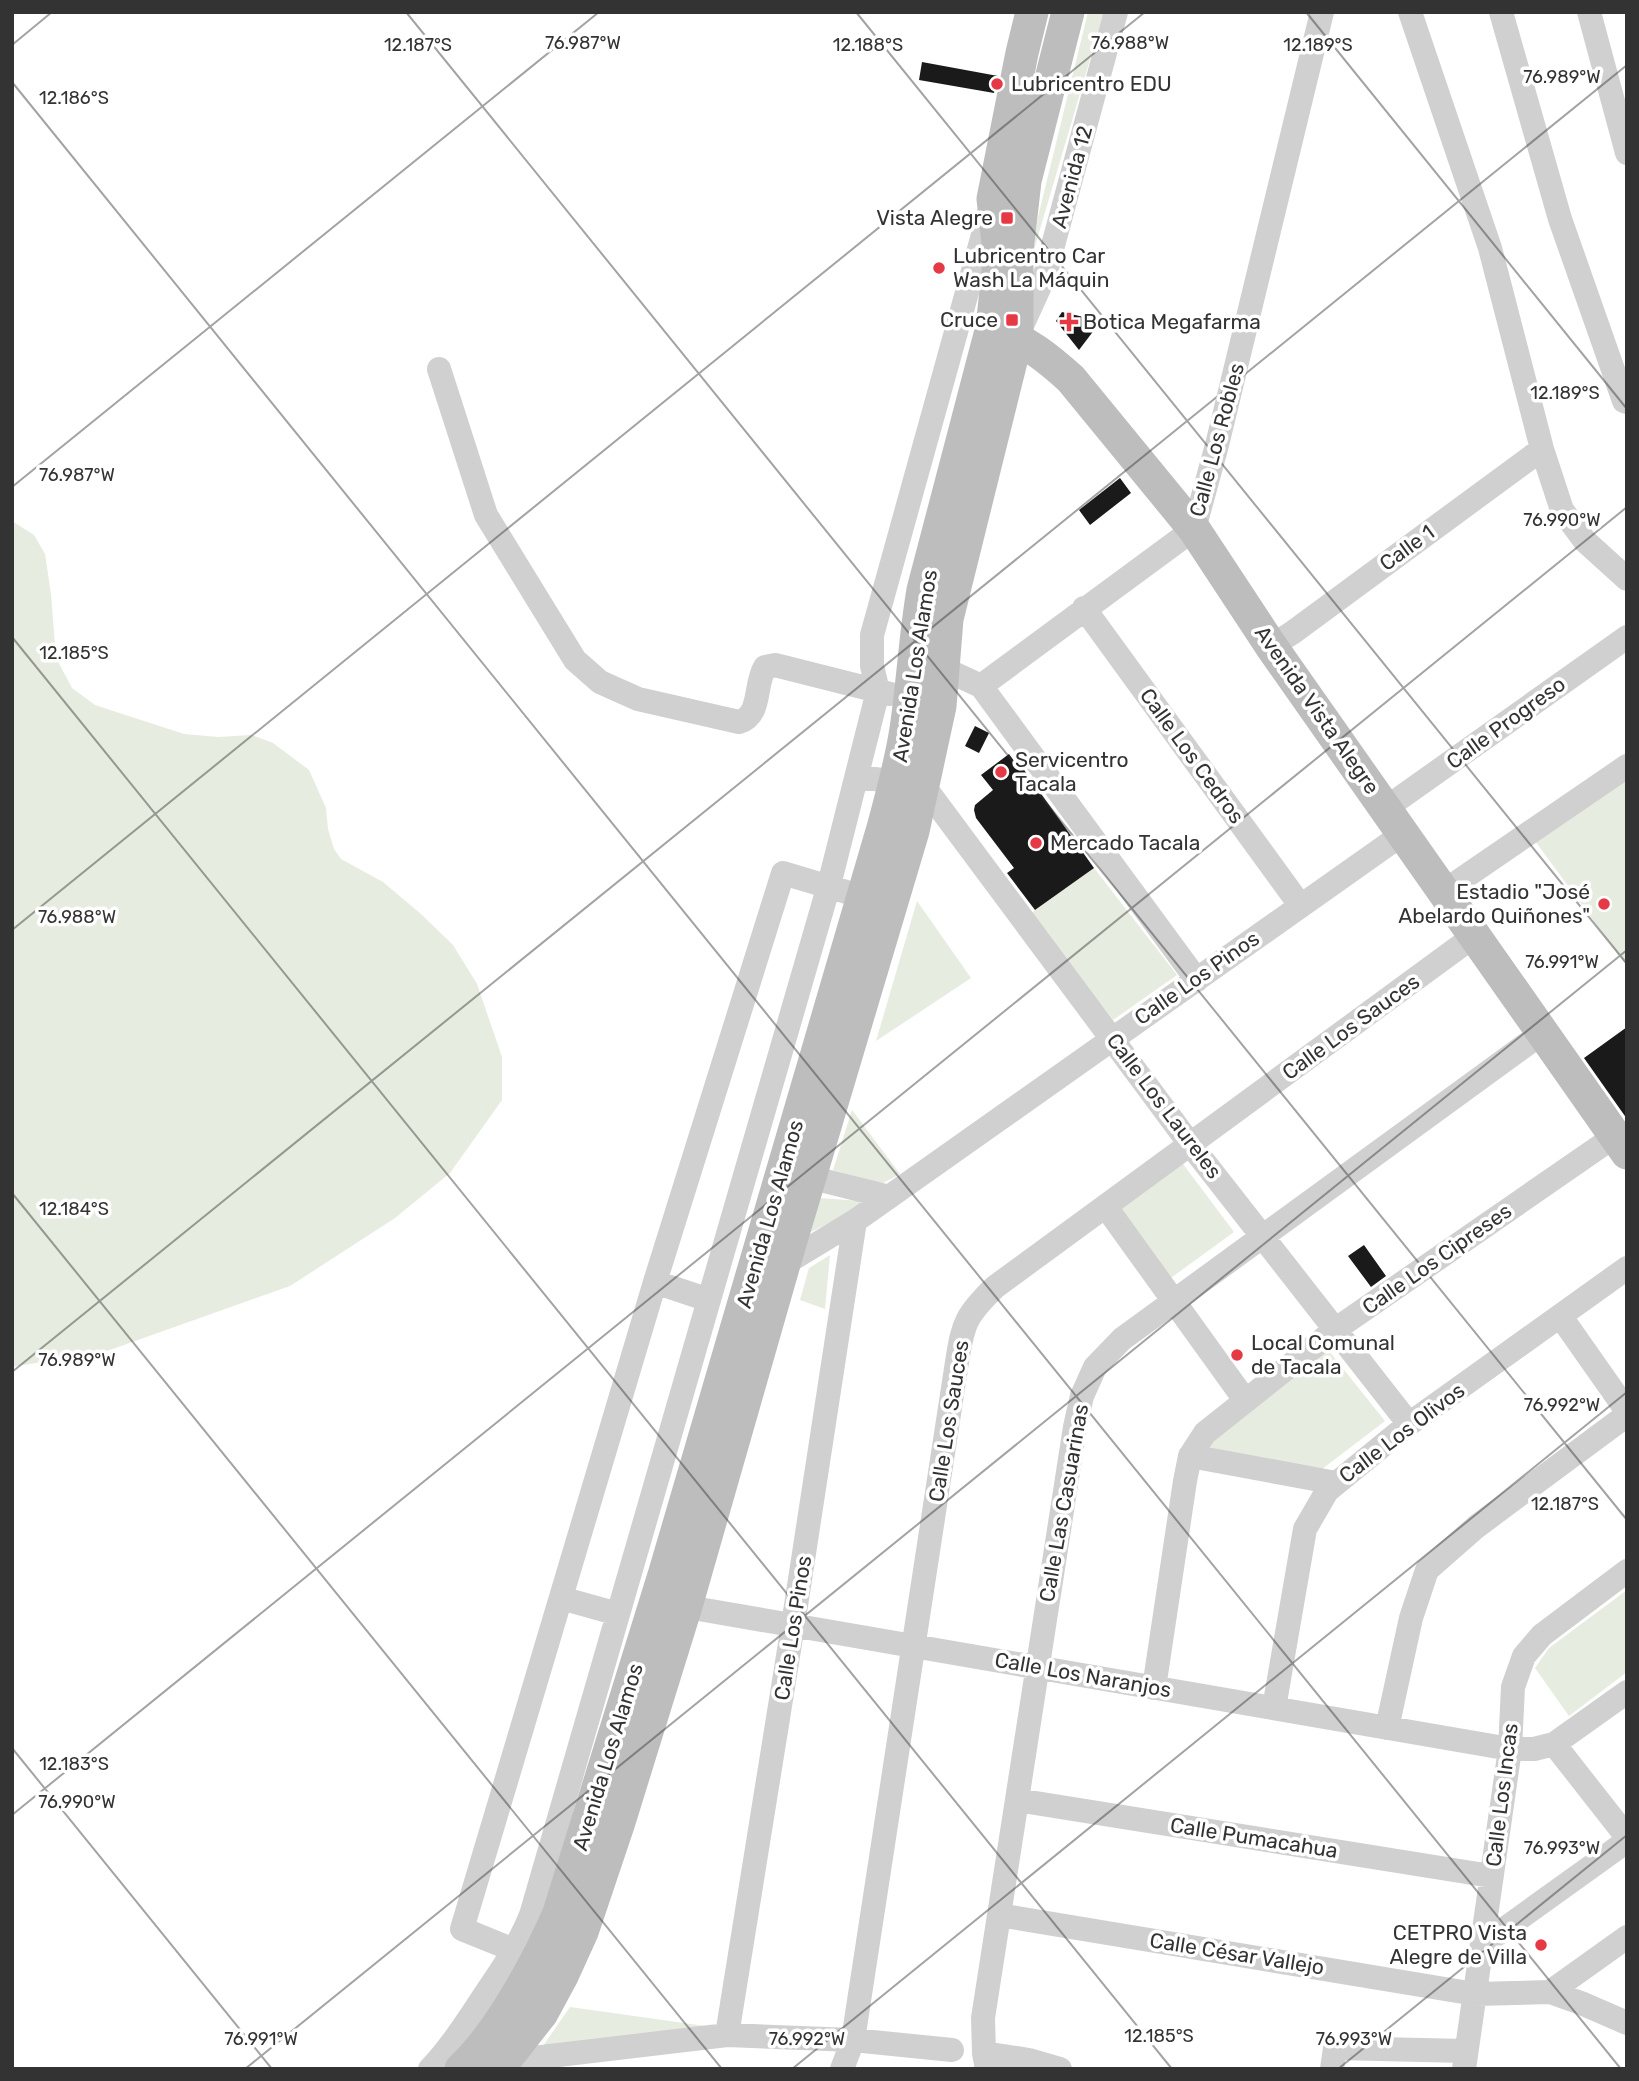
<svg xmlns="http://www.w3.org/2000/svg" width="1639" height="2081" font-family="Rubik,sans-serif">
<rect width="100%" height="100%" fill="#fff"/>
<path fill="#e6ecdf" d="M 1088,12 L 1104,12 L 1033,253 L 1038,217 Z
M 12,521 L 34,535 L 45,554 L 51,594 L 56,658 L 72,688 L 95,705 L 184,734 L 218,737 L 252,735 L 273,743 L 309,770 L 326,808 L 328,829 L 334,849 L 341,859 L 383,882 L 421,914 L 453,945 L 477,984 L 502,1057 L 502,1100 L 450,1173 L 395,1218 L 290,1286 L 107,1351 L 12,1367 Z
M 1627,780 L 1627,966 L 1535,841 Z
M 1094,868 L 1177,975 L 1113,1020 L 1030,914 Z
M 917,901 L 971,978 L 876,1041 Z
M 852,1110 L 900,1174 L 881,1184 L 833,1170 Z
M 1180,1160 L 1234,1232 L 1168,1280 L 1115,1208 Z
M 820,1198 L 861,1201 L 858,1209 L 811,1232 Z
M 830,1255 L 825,1309 L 800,1300 L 809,1268 Z
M 1325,1346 L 1385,1421 L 1317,1473 L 1209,1455 L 1206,1446 Z
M 1627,1590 L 1627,1672 L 1569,1716 L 1535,1668 L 1549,1648 Z
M 570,2007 L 705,2026 L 543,2046 Z"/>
<path fill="#1a1a1a" d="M 922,62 L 998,76 L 994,93 L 919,80 Z
M 1062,312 L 1101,321 L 1079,350 L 1056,321 Z
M 1120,478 L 1131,493 L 1090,525 L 1079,510 Z
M 975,726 L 989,733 L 979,753 L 965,746 Z
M 1009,754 L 1020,769 L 1022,767 L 1094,868 L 1035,910 L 1007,873 L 1014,868 L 976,818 L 974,810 L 975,805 L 993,790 L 981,775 Z
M 1627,1027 L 1627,1119 L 1584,1058 Z
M 1364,1245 L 1386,1276 L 1371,1287 L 1348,1256 Z"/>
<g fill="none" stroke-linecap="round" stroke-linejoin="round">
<path stroke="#d0d0d0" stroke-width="24" d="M 1410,12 L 1490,248 L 1542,449 L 1562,510 L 1585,541 L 1627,579
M 1501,12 L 1560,219 L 1624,401 L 1627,402
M 1589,12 L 1627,153
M 1020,330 L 1045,275 L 1116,12
M 439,369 L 486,515 L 575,660 L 600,682 L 638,699 L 739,722 C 762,715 754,685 765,667 L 775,665 L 890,694
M 1084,608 L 1300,905
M 1271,646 L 1292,633 L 1542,449
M 942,668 L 981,686 L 1197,980
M 981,686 L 1194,529 L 1217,445 L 1322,12
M 858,777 L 923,785 L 1190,1144 L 1409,1424
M 1386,808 L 1627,637
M 1443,892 L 1627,766
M 809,1177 L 889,1197
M 1106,1207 L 1245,1400
M 784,1264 L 855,1221 L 1404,833
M 655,1282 L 709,1300
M 1561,1317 L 1627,1411
M 1190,1456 L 1336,1483
M 561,1598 L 618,1614
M 670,1604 L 1510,1749 L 1534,1749 L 1554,1744 L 1627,1692
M 1154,1688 L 1185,1481 L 1190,1456 L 1205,1433 L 1336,1329 L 1615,1136
M 1274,1708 L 1305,1529 L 1327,1491 L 1409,1424 L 1627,1268
M 1387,1728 L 1411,1618 L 1427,1570 L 1476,1527 L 1627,1415
M 1554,1744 L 1627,1837
M 1017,1800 L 1491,1876
M 999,1915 L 1475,1994 L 1550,1992 L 1581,2003 L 1627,2023
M 1482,1945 L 1627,1841
M 514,1950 L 462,1929 L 655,1282 L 783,873 L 863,897
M 1550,1992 L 1627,1937
M 727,2035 L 793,1625 L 855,1221
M 496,2049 L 509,2057 L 533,2058 L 727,2035 L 853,2040 L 952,2050
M 984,2053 L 1029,2060 L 1060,2069
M 430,2069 C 452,2046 470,2017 488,1990 C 504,1966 520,1943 531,1915 L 829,885 L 878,691 L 872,666 L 872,635 L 989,213
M 842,2069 L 853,2040 L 957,1362 C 963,1323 966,1315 995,1287 L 1474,936
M 987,2069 L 984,2053 L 983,2018 L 1075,1427 L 1082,1396 L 1095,1367 L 1122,1339 L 1542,1033
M 1332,2069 L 1335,2048 L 1466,2051
M 1464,2069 L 1510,1749 L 1513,1687 L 1524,1656 L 1542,1635 L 1627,1571"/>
<path stroke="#bdbdbd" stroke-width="33" d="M 997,330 C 1026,341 1048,358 1071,379 L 1194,529 L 1271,646 L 1627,1153
M 461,2069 C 500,2033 538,1961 559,1913 L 665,1572 L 883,828 C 892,795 901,762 906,729 C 913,682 915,636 923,590 L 992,327 L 998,273 L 998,243 L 993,199 L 1022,53 L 1032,12
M 498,2069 L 542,2013 L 562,1976 L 582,1932 L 618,1825 L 686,1606 L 784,1264 L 913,831 L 940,706 L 947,619 L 1017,337 L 1017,251 L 1025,181 L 1068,12"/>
</g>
<path fill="none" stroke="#333" stroke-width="2" stroke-opacity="0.45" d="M 406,12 L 1627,1520M 856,12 L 1627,964M 1306,12 L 1627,409M 12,45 L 52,12M 12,82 L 1621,2069M 12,487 L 599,12M 12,637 L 1172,2069M 12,930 L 1145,12M 12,1193 L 722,2069M 12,1372 L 1627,65M 12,1748 L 272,2069M 12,1815 L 1627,507M 245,2069 L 1627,950M 792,2069 L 1627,1392M 1338,2069 L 1627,1835"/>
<g fill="#e63946" stroke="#fff" stroke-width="2.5">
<circle cx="997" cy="84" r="7"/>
<rect x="1000" y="211" width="14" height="14" rx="3.5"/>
<circle cx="939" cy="268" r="7"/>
<rect x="1005" y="313" width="14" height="14" rx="3.5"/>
<path d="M1065.5 311.5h7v7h7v7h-7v7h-7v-7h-7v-7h7z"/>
<circle cx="1001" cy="772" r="7"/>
<circle cx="1036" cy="843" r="7"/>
<circle cx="1604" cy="904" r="7"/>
<circle cx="1237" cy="1355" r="7"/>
<circle cx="1541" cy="1945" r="7"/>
</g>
<g text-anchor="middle" stroke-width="7" stroke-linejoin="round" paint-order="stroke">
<g font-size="21" fill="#333" stroke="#fff" text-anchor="start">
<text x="1011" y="91">Lubricentro EDU</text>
<text x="993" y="225" text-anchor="end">Vista Alegre</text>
<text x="953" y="263">Lubricentro Car<tspan x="953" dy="24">Wash La Máquin</tspan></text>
<text x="998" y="327" text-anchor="end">Cruce</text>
<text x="1083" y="329">Botica Megafarma</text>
<text x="1015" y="767">Servicentro<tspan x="1015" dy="24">Tacala</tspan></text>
<text x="1050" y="850">Mercado Tacala</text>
<text x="1590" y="899" text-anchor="end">Estadio "José<tspan x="1590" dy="24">Abelardo Quiñones"</tspan></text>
<text x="1251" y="1350">Local Comunal<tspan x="1251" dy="24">de Tacala</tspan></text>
<text x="1527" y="1940" text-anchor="end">CETPRO Vista<tspan x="1527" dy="24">Alegre de Villa</tspan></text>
</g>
<g font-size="21" fill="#333" stroke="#fff">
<text transform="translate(1072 177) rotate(-75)" y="7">Avenida 12</text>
<text transform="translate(1217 440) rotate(-75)" y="7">Calle Los Robles</text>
<text transform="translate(1407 548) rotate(-36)" y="7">Calle 1</text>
<text transform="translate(915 666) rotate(-81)" y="7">Avenida Los Alamos</text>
<text transform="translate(1317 710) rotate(55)" y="7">Avenida Vista Alegre</text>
<text transform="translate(1506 723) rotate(-36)" y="7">Calle Progreso</text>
<text transform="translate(1192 756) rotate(54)" y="7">Calle Los Cedros</text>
<text transform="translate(1197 978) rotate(-35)" y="7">Calle Los Pinos</text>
<text transform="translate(1351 1027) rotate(-36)" y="7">Calle Los Sauces</text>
<text transform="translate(1164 1106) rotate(53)" y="7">Calle Los Laureles</text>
<text transform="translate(770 1214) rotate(-74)" y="7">Avenida Los Alamos</text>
<text transform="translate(1437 1259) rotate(-35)" y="7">Calle Los Cipreses</text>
<text transform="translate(949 1421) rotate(-81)" y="7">Calle Los Sauces</text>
<text transform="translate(1402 1433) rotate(-37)" y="7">Calle Los Olivos</text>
<text transform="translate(1064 1503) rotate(-80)" y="7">Calle Las Casuarinas</text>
<text transform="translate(793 1628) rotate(-81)" y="7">Calle Los Pinos</text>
<text transform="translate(1083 1675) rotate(10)" y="7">Calle Los Naranjos</text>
<text transform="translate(608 1757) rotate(-73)" y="7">Avenida Los Alamos</text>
<text transform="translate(1502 1795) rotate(-83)" y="7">Calle Los Incas</text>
<text transform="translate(1254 1838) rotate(9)" y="7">Calle Pumacahua</text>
<text transform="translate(1237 1954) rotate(9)" y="7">Calle César Vallejo</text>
</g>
</g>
<g font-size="18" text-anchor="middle" fill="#333" stroke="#fff" stroke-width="7" stroke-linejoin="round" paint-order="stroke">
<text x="583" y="49">76.987°W</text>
<text x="1130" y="49">76.988°W</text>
<text x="418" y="51">12.187°S</text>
<text x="868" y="51">12.188°S</text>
<text x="1318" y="51">12.189°S</text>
<text x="1562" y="83">76.989°W</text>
<text x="74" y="104">12.186°S</text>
<text x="1565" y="399">12.189°S</text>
<text x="77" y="481">76.987°W</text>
<text x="1562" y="526">76.990°W</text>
<text x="74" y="659">12.185°S</text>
<text x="77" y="923">76.988°W</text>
<text x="1562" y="968">76.991°W</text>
<text x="74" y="1215">12.184°S</text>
<text x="77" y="1366">76.989°W</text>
<text x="1562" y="1411">76.992°W</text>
<text x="1565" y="1510">12.187°S</text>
<text x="74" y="1770">12.183°S</text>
<text x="77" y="1808">76.990°W</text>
<text x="1562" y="1854">76.993°W</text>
<text x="1159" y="2042">12.185°S</text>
<text x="261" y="2045">76.991°W</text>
<text x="807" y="2045">76.992°W</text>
<text x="1354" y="2045">76.993°W</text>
</g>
<rect width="1639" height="2081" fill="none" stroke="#333333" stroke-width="28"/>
</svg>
